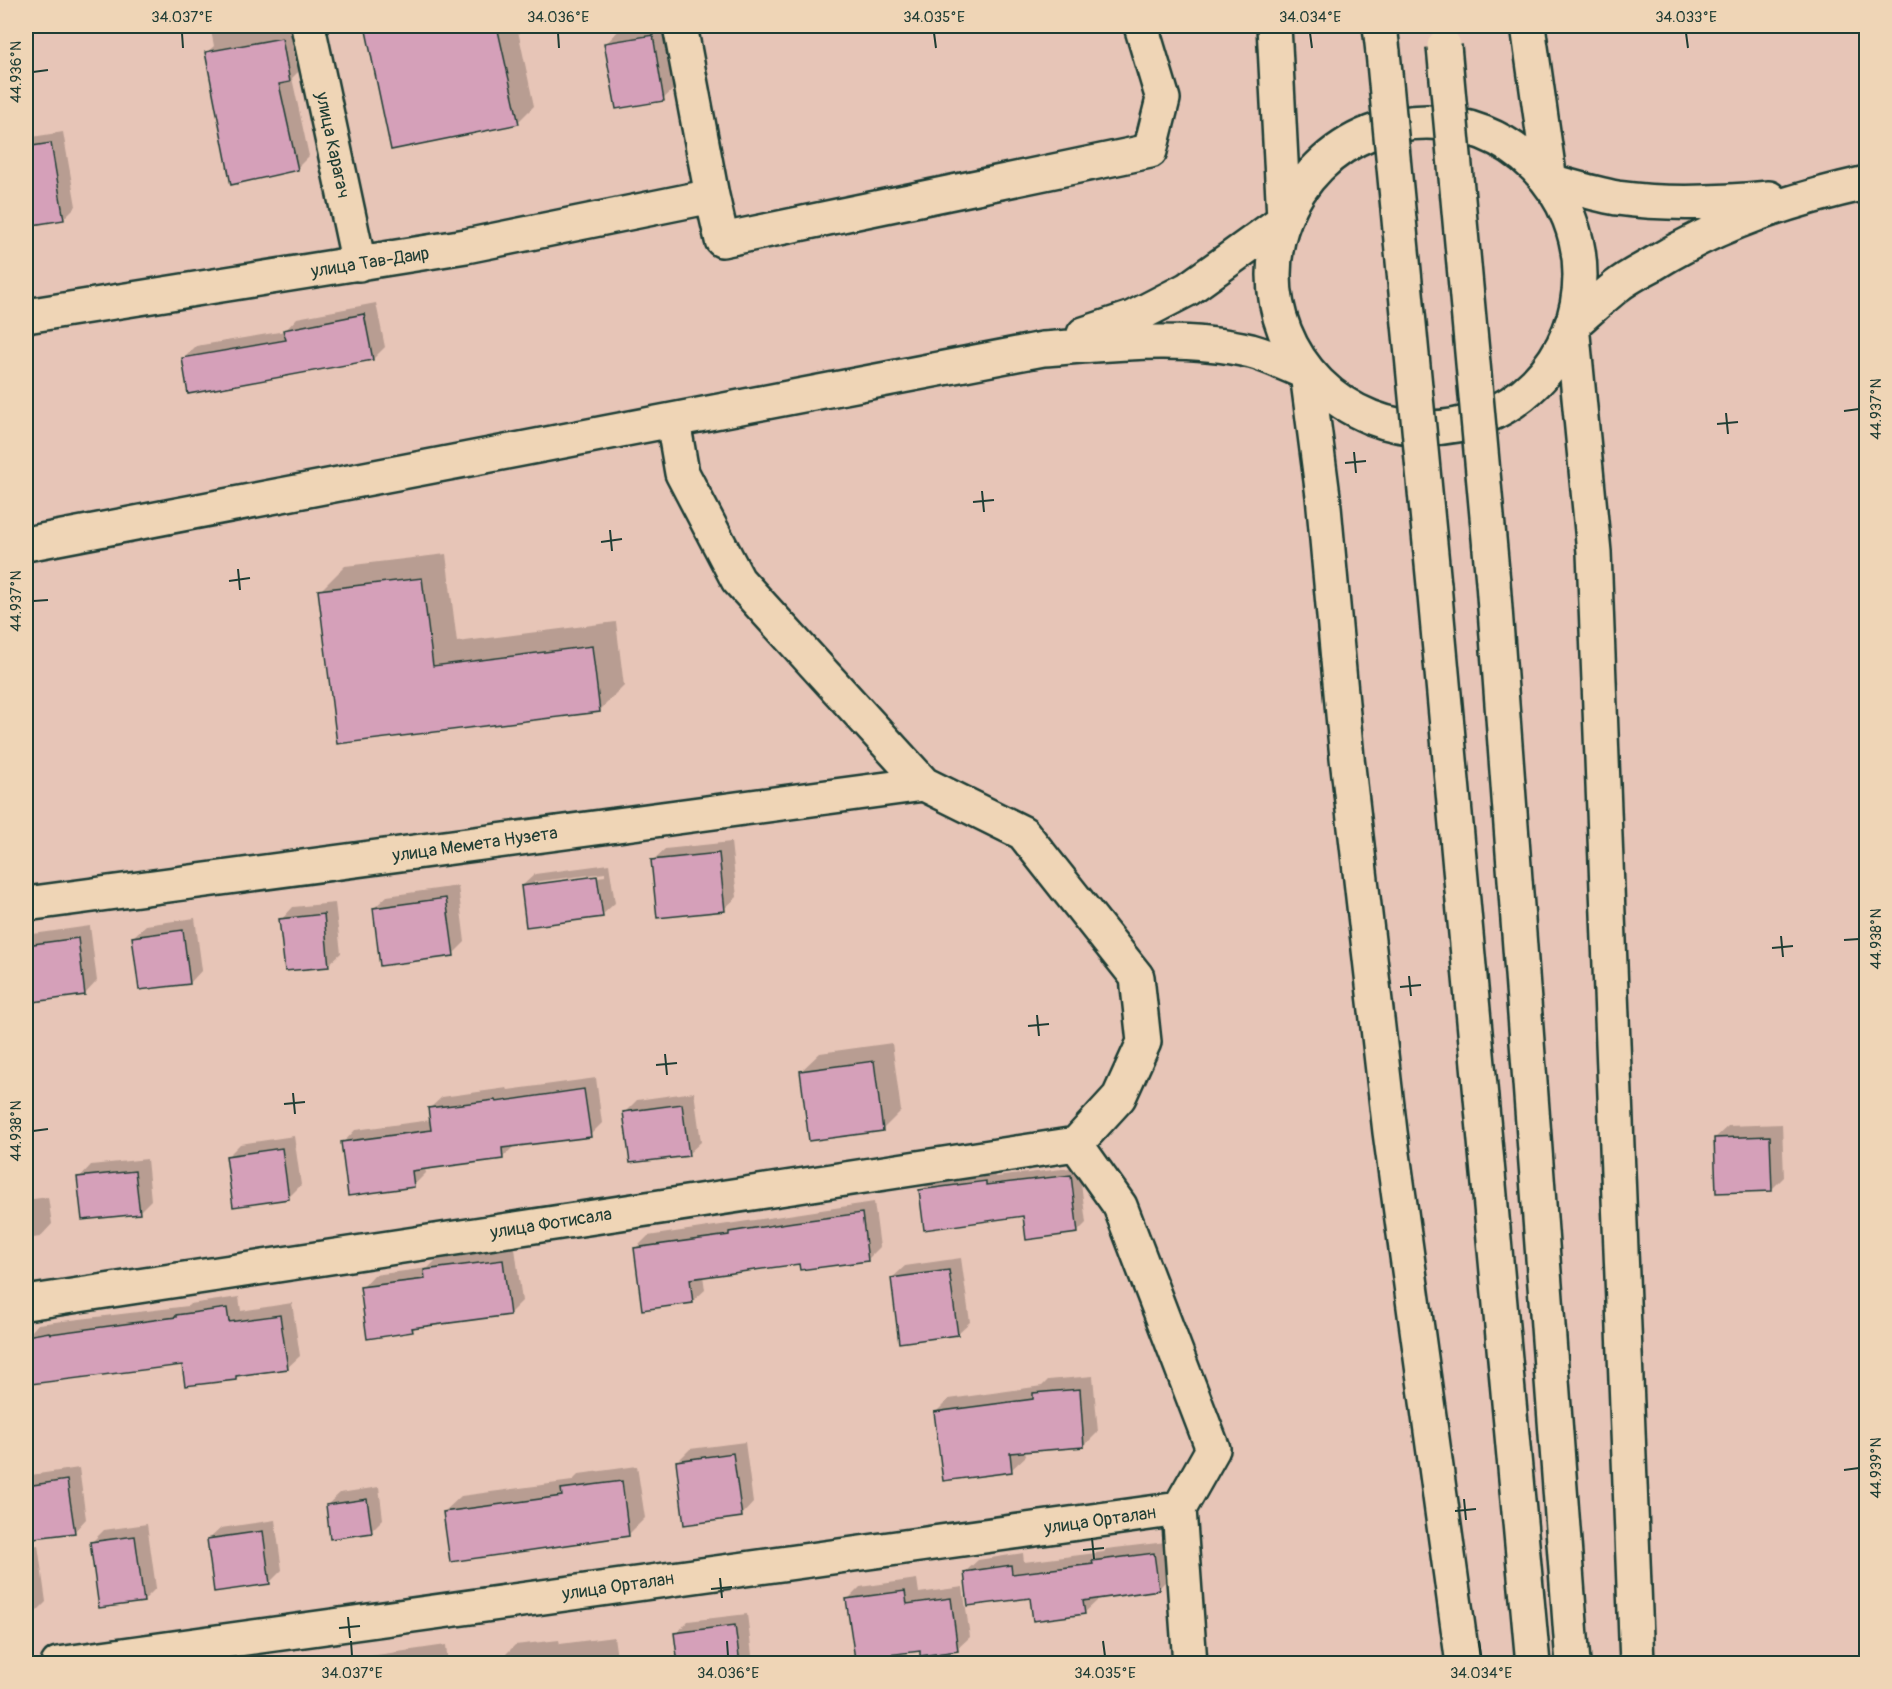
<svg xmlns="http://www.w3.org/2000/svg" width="1892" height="1689" font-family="Pangolin,sans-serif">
<rect width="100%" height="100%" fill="#e7c5b7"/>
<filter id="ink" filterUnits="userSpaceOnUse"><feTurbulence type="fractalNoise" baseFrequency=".0167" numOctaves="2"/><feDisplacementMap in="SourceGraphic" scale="12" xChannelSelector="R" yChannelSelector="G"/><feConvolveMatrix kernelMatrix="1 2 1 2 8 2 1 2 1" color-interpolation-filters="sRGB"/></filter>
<g filter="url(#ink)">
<path fill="#0003" fill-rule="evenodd" d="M 210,26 L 276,26 L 276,30 L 294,27 L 302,68 L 292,78 L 309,156 L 297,168 L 206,53 L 214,46 Z
M 366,26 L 517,26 L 534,106 L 518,122 L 392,148 Z
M 651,26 L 665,26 L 676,87 L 663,99 L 606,44 L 618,31 Z
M 63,132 L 76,206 L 64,218 L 26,225 L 26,138 Z
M 376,303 L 385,347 L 373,359 L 183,359 L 196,346 L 285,331 L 297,318 Z
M 446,554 L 457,642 L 616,622 L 624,686 L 599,711 L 339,742 L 320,591 L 345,566 Z
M 731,842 L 737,897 L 724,909 L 652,861 L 665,849 Z
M 609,864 L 615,903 L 602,915 L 522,886 L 535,874 ZM 605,873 L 605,876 L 534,885 L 534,882 Z
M 458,886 L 465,942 L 453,954 L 374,908 L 387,896 Z
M 335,903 L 341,953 L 328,965 L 281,920 L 293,907 Z
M 195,918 L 202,970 L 190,983 L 133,937 L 146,925 Z
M 90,926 L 97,981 L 85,994 L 26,1001 L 26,935 Z
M 892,1043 L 901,1111 L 882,1130 L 801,1071 L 820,1053 Z
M 596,1078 L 602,1123 L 590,1135 L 515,1145 L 502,1158 L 425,1168 L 426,1173 L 413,1186 L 343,1143 L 355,1130 L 431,1120 L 429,1109 L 442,1097 L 507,1088 L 508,1090 Z
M 694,1092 L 701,1142 L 688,1154 L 625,1112 L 637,1100 Z
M 1782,1124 L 1784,1177 L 1772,1189 L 1715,1138 L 1728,1126 Z
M 294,1136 L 301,1185 L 288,1198 L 228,1156 L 240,1144 Z
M 147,1159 L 151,1200 L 139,1212 L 79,1178 L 91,1165 Z
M 1079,1167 L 1086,1223 L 1077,1232 L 1025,1215 L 921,1191 L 930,1182 L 994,1173 L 995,1177 Z
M 48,1197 L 52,1224 L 40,1237 L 26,1239 L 26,1200 Z
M 874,1202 L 880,1247 L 867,1260 L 801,1262 L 703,1275 L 705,1290 L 692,1302 L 636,1248 L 648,1236 Z
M 515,1248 L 522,1301 L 510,1313 L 418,1325 L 412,1331 L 362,1288 L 374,1275 L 428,1268 L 438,1258 Z
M 961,1258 L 970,1322 L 957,1334 L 892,1278 L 905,1266 Z
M 239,1297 L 241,1311 L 292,1303 L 300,1356 L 287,1368 L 240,1374 L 236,1378 L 184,1364 L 26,1383 L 26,1333 L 31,1332 L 38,1324 L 188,1306 L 190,1304 Z
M 1093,1376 L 1098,1432 L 1084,1446 L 1025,1451 L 1026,1456 L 1011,1470 L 935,1413 L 949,1399 L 1042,1386 L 1048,1380 Z
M 745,1442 L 753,1503 L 741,1516 L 677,1462 L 690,1449 Z
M 637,1466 L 645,1518 L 629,1534 L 444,1512 L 461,1496 L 572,1481 L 579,1474 Z
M 79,1468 L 86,1519 L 74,1532 L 26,1538 L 26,1480 L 31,1475 Z
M 379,1487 L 383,1519 L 371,1531 L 327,1505 L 340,1493 Z
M 275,1520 L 282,1570 L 269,1583 L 208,1540 L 221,1528 Z
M 147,1524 L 156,1588 L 143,1601 L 92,1542 L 104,1530 Z
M 1166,1542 L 1171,1576 L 1158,1589 L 1096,1597 L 1097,1601 L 1084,1613 L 1031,1597 L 965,1572 L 978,1560 L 1023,1553 L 1024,1562 L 1104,1552 L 1106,1549 Z
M 38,1545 L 46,1602 L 34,1614 L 26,1615 L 26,1547 Z
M 917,1579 L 919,1593 L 963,1587 L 970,1637 L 957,1649 L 921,1649 L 848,1599 L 860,1587 Z
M 747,1614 L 752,1655 L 744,1664 L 680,1664 L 676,1634 L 688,1621 Z
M 614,1637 L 618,1664 L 503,1664 L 502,1658 L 515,1645 L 559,1640 L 560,1644 Z
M 446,1645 L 448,1664 L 315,1664 Z"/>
<path fill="#d5a0b9" stroke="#1f3d34" stroke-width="1.5" d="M 365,26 L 497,26 L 519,124 L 391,150 Z
M 653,35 L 664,101 L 616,109 L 604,43 Z
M 282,38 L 290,82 L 279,84 L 298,170 L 231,185 L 205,52 Z
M 51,143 L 64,220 L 26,226 L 26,147 Z
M 364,314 L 373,360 L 188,394 L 182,358 L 286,340 L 283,330 Z
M 422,578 L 433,666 L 592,646 L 600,712 L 337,744 L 318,590 Z
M 719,853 L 725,911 L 657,918 L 651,860 Z
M 597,876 L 603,917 L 526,927 L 521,886 Z
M 446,898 L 454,956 L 380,966 L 373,908 Z
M 324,914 L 329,967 L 285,971 L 279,919 Z
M 183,930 L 190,984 L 139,990 L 132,937 Z
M 78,938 L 85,995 L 26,1003 L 26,945 Z
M 874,1061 L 883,1131 L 809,1141 L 800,1071 Z
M 584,1089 L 591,1137 L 502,1148 L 503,1159 L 412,1171 L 414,1187 L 348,1196 L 341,1142 L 431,1130 L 428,1108 L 495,1100 L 496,1102 Z
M 682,1104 L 689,1156 L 630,1163 L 623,1112 Z
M 1770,1136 L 1772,1191 L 1716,1193 L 1714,1138 Z
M 282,1148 L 289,1199 L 233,1207 L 226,1156 Z
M 135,1171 L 140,1214 L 82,1220 L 77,1177 Z
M 1071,1175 L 1078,1233 L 1026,1240 L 1023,1216 L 924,1230 L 919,1190 L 986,1181 L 986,1185 Z
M 862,1213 L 868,1261 L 800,1270 L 799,1264 L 690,1279 L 693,1303 L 642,1310 L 634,1248 L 729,1235 L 729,1232 L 794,1222 Z
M 503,1260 L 510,1315 L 412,1328 L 413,1332 L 367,1339 L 360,1287 L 425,1279 L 424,1270 Z
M 949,1270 L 958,1335 L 899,1343 L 891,1278 Z
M 227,1308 L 229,1322 L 280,1315 L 288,1369 L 236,1376 L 236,1380 L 185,1386 L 182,1365 L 31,1384 L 26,1336 L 49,1332 L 50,1334 L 176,1317 L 176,1315 Z
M 1080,1389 L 1084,1447 L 1010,1453 L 1012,1472 L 943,1481 L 934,1412 L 1033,1399 L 1033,1393 Z
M 733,1453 L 742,1517 L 684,1525 L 676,1461 Z
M 67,1480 L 75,1533 L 26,1539 L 26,1486 Z
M 622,1481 L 629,1536 L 450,1562 L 443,1512 L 562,1496 L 561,1489 Z
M 367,1499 L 372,1533 L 330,1539 L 326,1505 Z
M 263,1531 L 270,1584 L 214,1592 L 207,1539 Z
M 135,1536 L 144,1602 L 99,1608 L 90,1542 Z
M 1154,1553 L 1159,1590 L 1083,1601 L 1085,1614 L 1033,1621 L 1030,1598 L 968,1606 L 964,1572 L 1011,1565 L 1012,1574 L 1093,1564 L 1092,1561 Z
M 905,1591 L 907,1604 L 951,1598 L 958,1651 L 920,1656 L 920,1651 L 855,1659 L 846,1599 Z
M 735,1625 L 740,1664 L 678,1664 L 674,1633 Z"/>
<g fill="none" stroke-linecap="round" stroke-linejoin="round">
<g stroke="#1f3d34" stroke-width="38">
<path id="minor" d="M 308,26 L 359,264
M 680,26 L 712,196 L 722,240 L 1150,151 L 1163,99 L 1141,26
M 26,316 L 466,246 L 712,196
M 673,421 L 682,473 L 738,580 L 924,784 L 1023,833 L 1137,977 L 1144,1042 L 1119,1097 L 1076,1144 L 1120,1206 L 1213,1449 L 1179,1509 L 1190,1664
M 26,904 L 924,784
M 26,1303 L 1076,1144
M 58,1664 L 1179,1509"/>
</g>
<g stroke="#1f3d34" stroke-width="38">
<path id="secondary" d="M 1084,334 L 1132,318 L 1188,289 L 1284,220
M 26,544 L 1043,349 C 1111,344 1184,335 1251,351 C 1270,356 1289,366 1307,373"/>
</g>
<g stroke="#1f3d34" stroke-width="38">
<path id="primary" d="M 1274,26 L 1284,218
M 1380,26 L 1383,52
M 1528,26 L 1550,181 C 1572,187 1595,194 1617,198 C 1667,205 1718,203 1769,198
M1274 275a153 153 0 1 1 306 0a153 153 0 1 1-306 0Z
M 1307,373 L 1323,496 L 1347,758 L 1390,1132 L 1463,1664
M 1493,582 L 1573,1664
M 1434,585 L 1533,1664
M 1637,1664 L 1594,552 L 1572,325 C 1587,312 1602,298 1617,286 C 1628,277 1641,271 1653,264 C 1719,223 1791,200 1866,183"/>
</g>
<use href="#minor" stroke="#efd5b6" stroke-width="33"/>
<use href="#secondary" stroke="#efd5b6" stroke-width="33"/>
<use href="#primary" stroke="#efd5b6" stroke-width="33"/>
<g stroke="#1f3d34" stroke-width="38" stroke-linecap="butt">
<path id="primary-bridge" d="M 1444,46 L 1493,582
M 1383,52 L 1434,585"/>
</g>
<use href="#primary-bridge" stroke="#efd5b6" stroke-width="33"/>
</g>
</g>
<path fill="none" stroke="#1f3d34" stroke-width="2" d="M 182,33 L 183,48M 558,33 L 559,48M 934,33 L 936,48M 1310,33 L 1312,48M 1686,33 L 1688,48M 33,72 L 48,70M 1844,411 L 1859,409M 1726,413 L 1728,434M 1717,424 L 1738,422M 1354,452 L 1356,473M 1345,463 L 1366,461M 982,491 L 984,512M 973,502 L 994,500M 610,530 L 612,551M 601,542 L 622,539M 238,569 L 240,590M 229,581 L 250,578M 33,601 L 48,600M 1781,936 L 1783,957M 1844,940 L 1859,939M 1772,948 L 1793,946M 1409,976 L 1411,996M 1400,987 L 1421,985M 1037,1015 L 1039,1036M 1028,1026 L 1049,1024M 665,1054 L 667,1075M 656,1065 L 677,1063M 293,1093 L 295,1114M 284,1104 L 305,1102M 33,1131 L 48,1129M 1844,1470 L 1859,1468M 1464,1499 L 1466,1520M 1455,1511 L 1476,1509M 1092,1538 L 1094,1559M 1083,1550 L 1104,1548M 720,1578 L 722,1598M 711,1589 L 732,1587M 348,1617 L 350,1638M 339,1628 L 360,1626M 351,1641 L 352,1656M 727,1641 L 728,1656M 1103,1641 L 1105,1656M 1479,1641 L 1481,1656"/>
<g text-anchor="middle" stroke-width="4.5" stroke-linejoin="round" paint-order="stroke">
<g font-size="18" fill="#1f3d34" stroke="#efd5b6">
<text transform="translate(333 145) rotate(78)" y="6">улица Карагач</text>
<text transform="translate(370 262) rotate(-9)" y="6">улица Тав-Даир</text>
<text transform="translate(475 844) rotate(-8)" y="6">улица Мемета Нузета</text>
<text transform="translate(551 1223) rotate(-9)" y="6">улица Фотисала</text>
<text transform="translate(1100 1520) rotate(-8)" y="6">улица Орталан</text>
<text transform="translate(618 1586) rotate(-8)" y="6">улица Орталан</text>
</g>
</g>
<rect width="1892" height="1689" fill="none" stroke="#efd5b6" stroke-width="66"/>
<rect x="33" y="33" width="1826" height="1623" fill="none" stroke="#1f3d34" stroke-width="2"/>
<g font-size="15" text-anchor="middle" fill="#1f3d34">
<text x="182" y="22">34.037°E</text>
<text x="558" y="22">34.036°E</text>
<text x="934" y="22">34.035°E</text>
<text x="1310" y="22">34.034°E</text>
<text x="1686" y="22">34.033°E</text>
<text transform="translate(16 72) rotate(-90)" y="5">44.936°N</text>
<text transform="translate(1876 409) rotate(-90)" y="5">44.937°N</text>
<text transform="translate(16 601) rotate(-90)" y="5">44.937°N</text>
<text transform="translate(1876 939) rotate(-90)" y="5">44.938°N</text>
<text transform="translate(16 1131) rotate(-90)" y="5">44.938°N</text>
<text transform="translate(1876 1468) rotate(-90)" y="5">44.939°N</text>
<text x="352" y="1678">34.037°E</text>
<text x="728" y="1678">34.036°E</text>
<text x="1105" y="1678">34.035°E</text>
<text x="1481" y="1678">34.034°E</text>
</g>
</svg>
